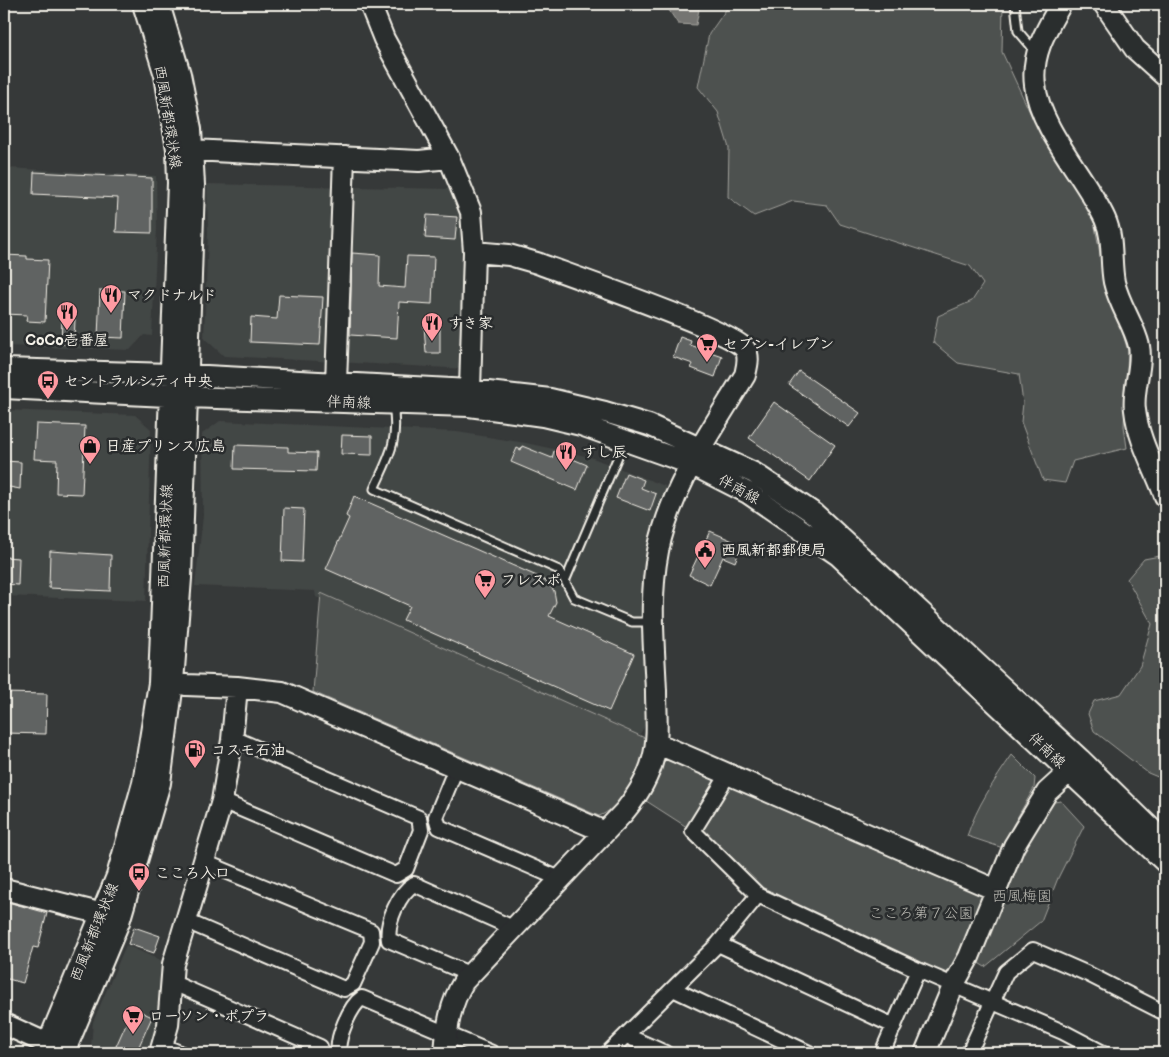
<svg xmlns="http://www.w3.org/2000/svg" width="1169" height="1057" font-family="'Balsamiq Sans','Klee One',sans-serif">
<rect width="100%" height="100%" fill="#363939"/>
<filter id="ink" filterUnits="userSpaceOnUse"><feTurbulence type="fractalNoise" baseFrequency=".02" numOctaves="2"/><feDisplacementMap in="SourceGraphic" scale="10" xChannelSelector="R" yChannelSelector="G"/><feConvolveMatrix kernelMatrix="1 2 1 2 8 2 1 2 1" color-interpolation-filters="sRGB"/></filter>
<g filter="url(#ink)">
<path fill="#434645" d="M 8,168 L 156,176 L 157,228 L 152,336 L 144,335 L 130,350 L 4,346 L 4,188 Z
M 207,184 L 451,189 L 464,210 L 467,369 L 224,356 L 204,338 L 208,233 Z
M 4,410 L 135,415 L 151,429 L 146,601 L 4,596 Z
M 220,421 L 457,432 L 526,443 L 590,457 L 665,486 L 665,495 L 651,540 L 644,577 L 642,629 L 645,726 L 632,746 L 486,670 L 316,597 L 315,591 L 195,586 L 203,516 L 202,434 Z
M 126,945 L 162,961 L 155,1036 L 149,1053 L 101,1053 L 91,1047 L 93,1022 Z"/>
<path fill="#4e514f" stroke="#a1a19c" d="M 730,4 L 1003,4 L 1002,52 L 1033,119 L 1093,215 L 1102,265 L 1128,351 L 1124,426 L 1127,448 L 1073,461 L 1065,483 L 1043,480 L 1021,422 L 1023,403 L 1019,374 L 958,363 L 933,342 L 938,316 L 972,301 L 983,284 L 970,266 L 840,224 L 827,205 L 793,201 L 754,216 L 728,197 L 729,148 L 718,112 L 698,87 L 709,34 Z
M 1165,555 L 1165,780 L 1148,773 L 1094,731 L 1088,714 L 1094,701 L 1121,694 L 1140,666 L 1152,624 L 1127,579 L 1144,559 Z
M 321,593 L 645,738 C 646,746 646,757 643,765 C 637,781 615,811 599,816 L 313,692 Z
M 656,744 L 995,890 L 1040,804 L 1061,801 L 1084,826 L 1058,878 L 1041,921 L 985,967 L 969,957 L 954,984 L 758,895 L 693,831 L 637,795 Z
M 1012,755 L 1035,778 L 1034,788 L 1013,825 L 1003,848 L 967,836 C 977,806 994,781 1012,755 Z"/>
<path fill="#757572" stroke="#a8a7a1" d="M 665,4 L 700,4 L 696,25 L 678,24 Z"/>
<path fill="#616362" stroke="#f4f1e8" d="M 34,172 L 152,178 L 152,233 L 116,232 L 118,198 L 33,194 Z
M 427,215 L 457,217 L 455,240 L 425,238 Z
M 352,253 L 380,255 L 379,286 L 405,288 L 407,256 L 434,257 L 432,304 L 399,302 L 397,338 L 350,335 Z
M 4,255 L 27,256 L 27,259 L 48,260 L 45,322 L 26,321 L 27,315 L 4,314 Z
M 100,290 L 125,291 L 123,338 L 98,337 Z
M 279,295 L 323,297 L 320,345 L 250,342 L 251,317 L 277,319 Z
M 62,318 L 75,319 L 74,344 L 61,344 Z
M 424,325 L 440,326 L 440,353 L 426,353 Z
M 680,337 L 691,341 L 690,345 L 722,356 L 715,377 L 691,368 L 693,364 L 673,357 Z
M 799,371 L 860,413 L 849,427 L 789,385 Z
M 774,402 L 835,445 L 810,481 L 749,438 Z
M 36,424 L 85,426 L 82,494 L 56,493 L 57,460 L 34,459 Z
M 342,435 L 372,436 L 372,455 L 341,454 Z
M 235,445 L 288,447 L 288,452 L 317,453 L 316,471 L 234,469 Z
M 522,446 L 552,458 L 554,451 L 587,465 L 577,490 L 511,462 L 517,448 L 521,450 Z
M 4,461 L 21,462 L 20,489 L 4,486 Z
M 626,473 L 644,480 L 641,488 L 656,494 L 650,511 L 616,498 Z
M 354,496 L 539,577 L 548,583 L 554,591 L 556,602 L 549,616 L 634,654 L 609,711 L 403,620 L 410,606 L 326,569 L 349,518 L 346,516 Z
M 284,508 L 304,509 L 302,562 L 282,561 Z
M 710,531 L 742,545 L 735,562 L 723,557 L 710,585 L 689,575 Z
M 50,551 L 111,555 L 110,591 L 49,588 Z
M 4,557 L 19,558 L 18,585 L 4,584 Z
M 4,693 L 47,694 L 46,734 L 4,733 Z
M 4,901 L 47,913 L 38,948 L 33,947 L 23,983 L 4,978 Z
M 134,927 L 160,936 L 154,953 L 128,944 Z
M 133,1008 L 152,1017 L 136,1053 L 113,1053 Z"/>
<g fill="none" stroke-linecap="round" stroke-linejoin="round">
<g stroke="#f4f1e8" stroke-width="11">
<path id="lane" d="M 1015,4 L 1018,31 L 1035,51
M 393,405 C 399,442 389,456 374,489 L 559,570 L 574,598 L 632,622 L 650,622
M 566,579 L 619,454 L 621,440"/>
</g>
<g stroke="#f4f1e8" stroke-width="18">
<path id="street" d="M 456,768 L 436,817 L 439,827 L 560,879
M 729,773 L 693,831 L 758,895 L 918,970 L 1063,1032 L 1103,1053
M 222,801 L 396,875 L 406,869 L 421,830 L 419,818 L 233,738
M 186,921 L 344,989 L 353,984 L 372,942 L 371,931 L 204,862
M 718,944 L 894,1026
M 469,974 L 389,940 C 386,922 399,893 414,884 L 513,928
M 171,982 L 320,1047 L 321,1053
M 673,989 L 809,1053
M 627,1036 L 665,1053
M 163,1046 L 180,1053
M 339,1053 C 336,1039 350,1006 362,998 L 492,1053
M 608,1053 L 718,944 L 758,895
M 882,1053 L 918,970
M 969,1053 L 1006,972 L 1033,950 L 1088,974 L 1165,1013"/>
</g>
<g stroke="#f4f1e8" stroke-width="24">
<path id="secondary" d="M 370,4 L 384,39 L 449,158 L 471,212 L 474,252 L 470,390
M 1061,4 C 1046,30 1031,54 1035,85 C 1040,130 1086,177 1105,219 C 1114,239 1110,261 1114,282 C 1119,305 1134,324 1139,346 C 1143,367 1132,389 1135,410 C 1138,439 1155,469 1165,496
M 1104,4 L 1135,49 L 1165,76
M 192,150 L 419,161 L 449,158
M 4,369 L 170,374 L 470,390 L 550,399 L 605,412 L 649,425 L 754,473 L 815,514 L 1080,759 L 1165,842
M 336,383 L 344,157
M 4,388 L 187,397 L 469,406 L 543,416 L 581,425 L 691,464 L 748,493 L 838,555 L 1165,862
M 173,682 L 186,685 L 237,687 L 282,692 L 605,832
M 656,743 L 996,890
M 4,889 L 91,911 L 101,917
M 4,1024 L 59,1049
M 44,1053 L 117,876 L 143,783 L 159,683 L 178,183 L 177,149 L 165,75 L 143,4
M 64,1053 L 119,922 L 160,783 L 173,682 L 181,578 L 194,185 L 191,129 L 180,74 L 159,4
M 160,1053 L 168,1025 L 173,964 L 222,801 L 232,740 L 237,687
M 445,1053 C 447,1026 450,1004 464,981 L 624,812 C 637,796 648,779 653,759 C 659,737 656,713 656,691 C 654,644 649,597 658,551 C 671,486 712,430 745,375 C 747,366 750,357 745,349 C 732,331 569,275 537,263 L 509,255 L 474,252
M 925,1053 L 954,984 L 969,957 L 1014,846 L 1047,792 L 1070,771"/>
</g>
<use href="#lane" stroke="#2a2d2e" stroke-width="7"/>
<use href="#street" stroke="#2a2d2e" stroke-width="14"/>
<use href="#secondary" stroke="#2a2d2e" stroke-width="20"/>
</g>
</g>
<defs>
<g id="restaurant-pin" transform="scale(1.125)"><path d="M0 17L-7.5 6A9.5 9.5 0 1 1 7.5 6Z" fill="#ff9aa2" stroke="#2a2d2e"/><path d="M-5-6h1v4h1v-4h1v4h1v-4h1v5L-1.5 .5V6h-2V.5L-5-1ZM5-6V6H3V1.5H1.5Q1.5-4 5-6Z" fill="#111"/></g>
<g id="supermarket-pin" transform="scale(1.125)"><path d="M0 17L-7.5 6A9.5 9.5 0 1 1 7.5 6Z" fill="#ff9aa2" stroke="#2a2d2e"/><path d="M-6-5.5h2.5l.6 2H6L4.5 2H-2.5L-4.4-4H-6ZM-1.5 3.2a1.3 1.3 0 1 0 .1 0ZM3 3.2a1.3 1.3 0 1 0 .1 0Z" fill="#111"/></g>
<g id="bus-pin" transform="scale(1.125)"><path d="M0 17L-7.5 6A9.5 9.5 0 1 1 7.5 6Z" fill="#ff9aa2" stroke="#2a2d2e"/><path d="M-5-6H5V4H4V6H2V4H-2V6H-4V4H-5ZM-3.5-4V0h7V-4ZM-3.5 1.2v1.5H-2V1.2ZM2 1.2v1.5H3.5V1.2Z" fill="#111"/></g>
<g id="shop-pin" transform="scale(1.125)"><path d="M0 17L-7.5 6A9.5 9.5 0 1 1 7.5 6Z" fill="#ff9aa2" stroke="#2a2d2e"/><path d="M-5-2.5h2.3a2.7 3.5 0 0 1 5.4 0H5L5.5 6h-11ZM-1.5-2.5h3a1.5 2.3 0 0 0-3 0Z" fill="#111"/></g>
<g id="civic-pin" transform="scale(1.125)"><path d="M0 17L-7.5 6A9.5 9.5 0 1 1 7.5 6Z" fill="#ff9aa2" stroke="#2a2d2e"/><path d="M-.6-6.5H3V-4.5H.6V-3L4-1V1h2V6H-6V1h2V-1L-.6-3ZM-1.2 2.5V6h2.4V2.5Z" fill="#111"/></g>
<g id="fuel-pin" transform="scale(1.125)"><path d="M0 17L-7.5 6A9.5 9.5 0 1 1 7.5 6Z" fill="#ff9aa2" stroke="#2a2d2e"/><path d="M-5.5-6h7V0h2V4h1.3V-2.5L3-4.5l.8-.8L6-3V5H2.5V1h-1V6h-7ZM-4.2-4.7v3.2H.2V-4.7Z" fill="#111"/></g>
</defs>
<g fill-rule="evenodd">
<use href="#restaurant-pin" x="111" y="295"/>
<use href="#restaurant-pin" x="67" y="312"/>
<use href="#restaurant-pin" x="432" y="323"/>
<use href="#supermarket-pin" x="707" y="344"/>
<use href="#bus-pin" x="48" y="381"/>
<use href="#shop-pin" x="90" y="446"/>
<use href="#restaurant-pin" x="566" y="452"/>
<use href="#civic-pin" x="705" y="550"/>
<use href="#supermarket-pin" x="485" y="580"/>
<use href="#fuel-pin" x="195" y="750"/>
<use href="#bus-pin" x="139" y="873"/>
<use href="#supermarket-pin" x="133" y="1016"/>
</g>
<g text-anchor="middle" stroke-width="5" stroke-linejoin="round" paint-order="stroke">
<g font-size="15" fill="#f4f1e8" stroke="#2a2d2e">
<text transform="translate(168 117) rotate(81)" y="5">西風新都環状線</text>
<text transform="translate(349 402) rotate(2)" y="5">伴南線</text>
<text transform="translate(739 489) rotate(29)" y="5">伴南線</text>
<text transform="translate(165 536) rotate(-88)" y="5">西風新都環状線</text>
<text transform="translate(1047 750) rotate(43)" y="5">伴南線</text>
<text transform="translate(94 932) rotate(-68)" y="5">西風新都環状線</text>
</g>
<g font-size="15" font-weight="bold" fill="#f4f1e8" stroke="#2a2d2e" text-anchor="start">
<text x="127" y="300">マクドナルド</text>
<text x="448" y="328">すき家</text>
<text x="67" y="345" text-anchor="middle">CoCo壱番屋</text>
<text x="723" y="349">セブン-イレブン</text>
<text x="64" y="386">セントラルシティ中央</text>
<text x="106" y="451">日産プリンス広島</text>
<text x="582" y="457">すし辰</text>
<text x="721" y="555">西風新都郵便局</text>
<text x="501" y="585">フレスポ</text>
<text x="211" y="755">コスモ石油</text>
<text x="155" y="878">こころ入口</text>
<text x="149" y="1021">ローソン・ポプラ</text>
</g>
<g font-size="15" fill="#bab9b2" stroke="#2a2d2e">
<text x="1022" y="901">西風梅園</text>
<text x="921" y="918">こころ第７公園</text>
</g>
</g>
<rect width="1169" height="1057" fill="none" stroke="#2a2d2e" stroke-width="20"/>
<rect x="10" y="10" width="1149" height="1037" fill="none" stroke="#f4f1e8" stroke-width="2" filter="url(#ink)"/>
</svg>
